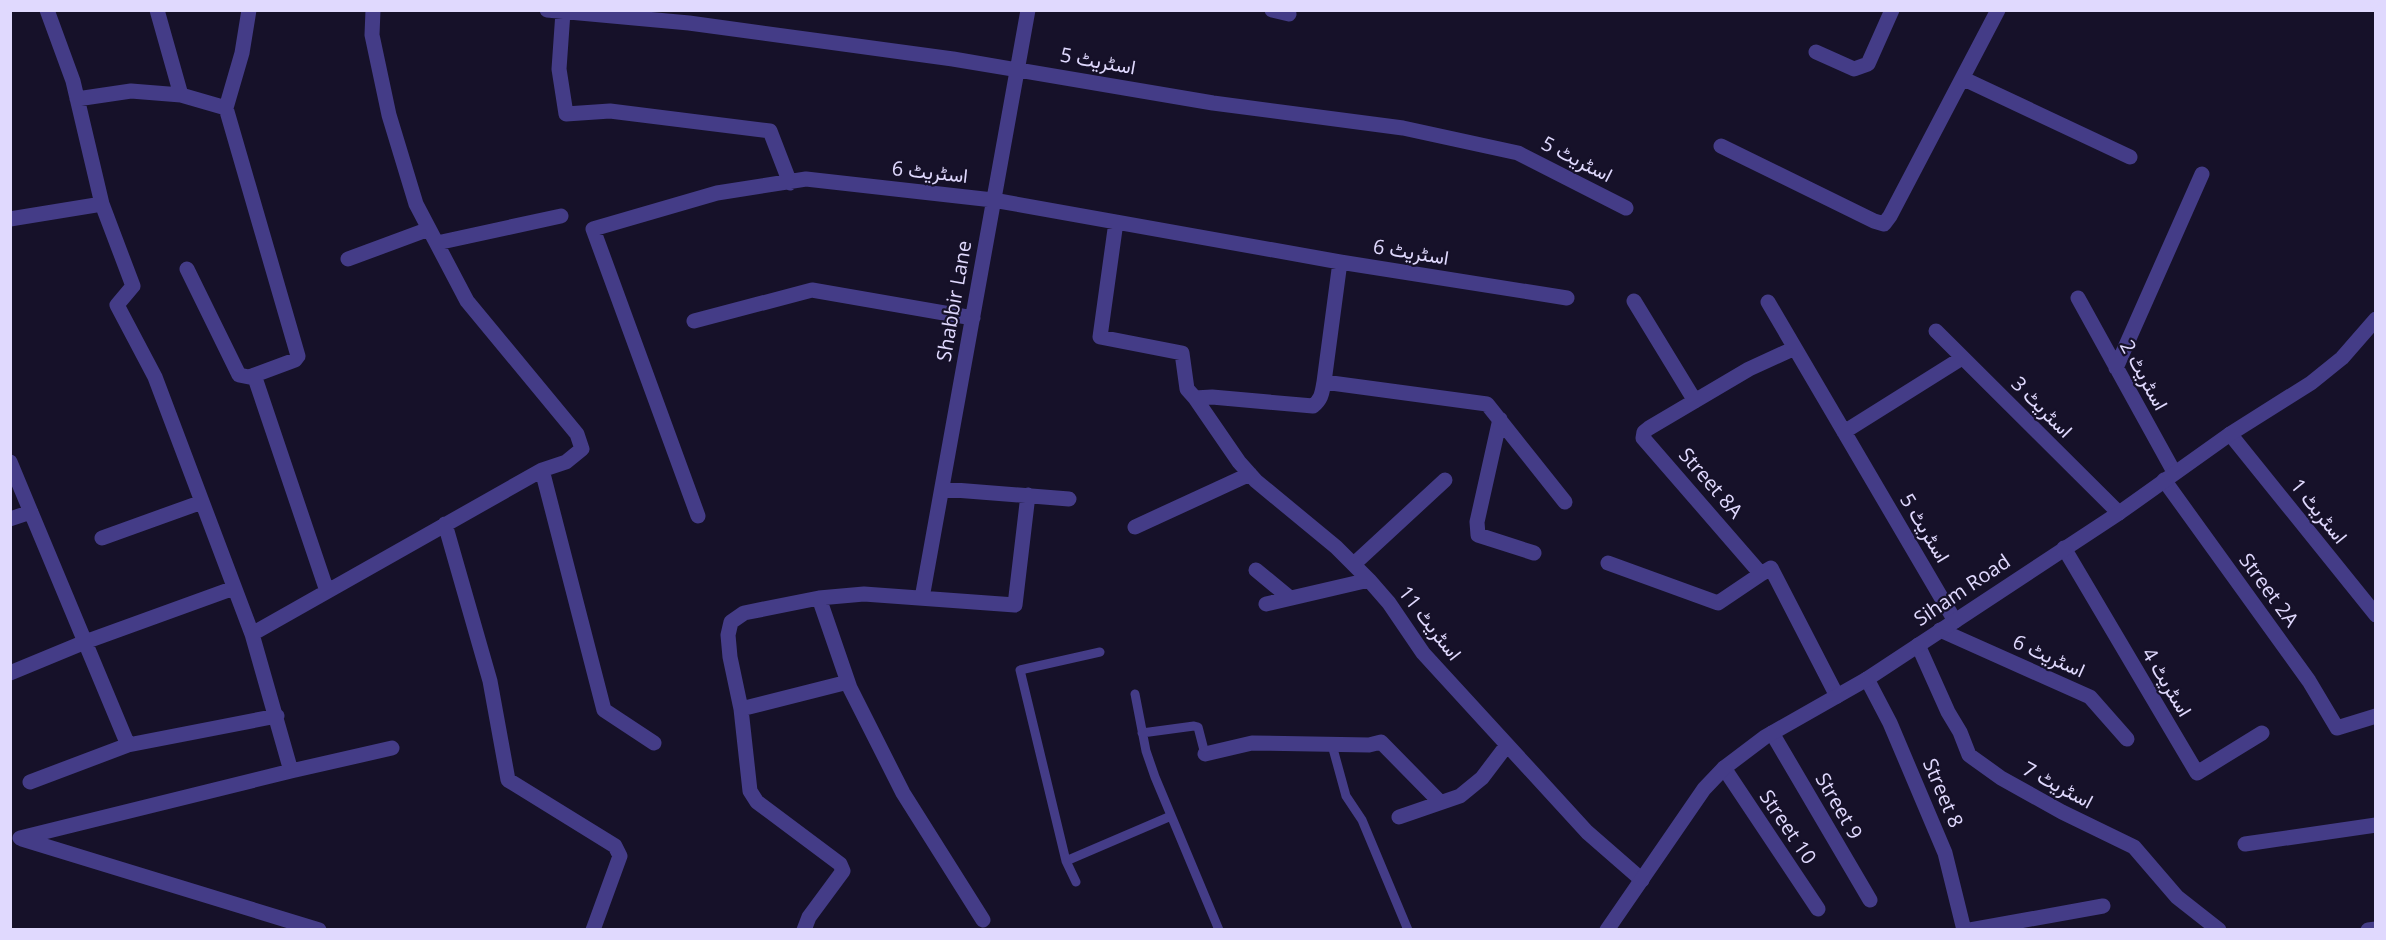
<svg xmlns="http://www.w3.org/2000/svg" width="2386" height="940" font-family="'Open Sans',Vazirmatn,sans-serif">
<rect width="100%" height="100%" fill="#161129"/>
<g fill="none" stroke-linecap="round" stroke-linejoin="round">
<path stroke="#443c87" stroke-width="9" d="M 1135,694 L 1146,751 L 1155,777 L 1219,930
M 1142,733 L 1194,726 L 1198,727 L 1205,754
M 1332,745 L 1346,796 L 1362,820 L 1408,930
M 1066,861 L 1171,816
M 1076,882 L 1066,861 L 1020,670 L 1100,652"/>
<path stroke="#443c87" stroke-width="15" d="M 157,10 L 181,95
M 547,10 L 689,23 L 953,59 L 1213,103 L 1403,128 L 1518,153 L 1626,208
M 1272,10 L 1289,14
M 563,12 L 559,69 L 566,114 L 610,111 L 770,131 L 790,183
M 1816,52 L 1854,69 L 1868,64 L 1892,10
M 1964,79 L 2130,157
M 77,99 L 131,91 L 181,95 L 226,108
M 1721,146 L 1874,221 L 1884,224 L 1890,216 L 1998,10
M 10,219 L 102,204
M 1116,222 L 1100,337 L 1182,353 L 1187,389 L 1195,398
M 437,243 L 561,216
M 348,259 L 429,229
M 1340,262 L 1324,382 C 1322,392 1322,399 1313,406 L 1212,397 L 1195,398 L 1239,462 L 1256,481 L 1336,547 L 1369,580 L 1389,603 L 1423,653 L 1587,832 L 1642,880
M 187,269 L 239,375 L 249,377 L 295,360 L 298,356 L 226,108 L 242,53 L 249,10
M 2078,298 L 2174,472
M 1634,301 L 1695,401
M 1768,302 L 1955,621
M 694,321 L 812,290 L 973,318
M 1936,331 L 2119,513
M 1795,348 L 1749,369 L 1649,428 L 1644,432 L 1643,438 L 1761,574 L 1771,568 L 1837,696
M 2116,368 L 2202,174
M 254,375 L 327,591
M 1324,382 L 1487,404 L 1565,502
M 1500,419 L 1477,522 L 1478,535 L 1534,553
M 1844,432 L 1962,358
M 2230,434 L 2376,615
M 10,462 L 128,745 L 277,716
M 542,470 L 604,710 L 654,743
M 2164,480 L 2309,681 L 2337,728 L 2376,716
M 942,489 L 1069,499
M 698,516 L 593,229 L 717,193 L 806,179 L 993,200 L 1340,262 L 1567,298
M 10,519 L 31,512
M 445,524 L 490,681 L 508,780 L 615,846 L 620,856 L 593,930
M 1135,527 L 1250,474
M 102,538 L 202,502
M 2064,548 L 2197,773 L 2262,733
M 1608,563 L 1718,603 L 1761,574
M 1354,564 L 1445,480
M 1256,570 L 1290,598
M 819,598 L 850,688 L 903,793 L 983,920
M 922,598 L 1028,10
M 1266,604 L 1369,580
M 1940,630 L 2090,697 L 2127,739
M 252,634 L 542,470 L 566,462 L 582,449 L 577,434 L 467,301 L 416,204 L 389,115 L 372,35 L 373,10
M 1918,645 L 1948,712 L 1960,732 L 1969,755 L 2001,778 L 2062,812 L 2134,847 L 2177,897 L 2219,930
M 10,673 L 85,642 L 234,588
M 1867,679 L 1890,723 L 1945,853 L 1964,930
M 741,709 L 848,682
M 1772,733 L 1870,900
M 1205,754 L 1252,743 L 1369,745 L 1381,742 L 1439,801
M 1724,768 L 1818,909
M 291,771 L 392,748
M 30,782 L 128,745
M 1399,817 L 1460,796 L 1482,778 L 1507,745
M 20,838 L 291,771 L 252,634 L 155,377 L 117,305 L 133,286 L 102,204 L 73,81 L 47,10
M 22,839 L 319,930
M 2245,844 L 2376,825
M 804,930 L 809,917 L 843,871 L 840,864 L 757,802 L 750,791 L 741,709 L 730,657 L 728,635 L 731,622 L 744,613 L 819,598 L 864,594 L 1015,605 L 1028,495
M 1970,930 L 2103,906
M 2368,930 L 2376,929"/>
<path stroke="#443c87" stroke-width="15" d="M 1607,930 L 1704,789 L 1724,768 L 1765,737 L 1867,679 L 2119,513 L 2230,434 L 2311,383 L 2342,358 L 2376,319"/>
</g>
<g text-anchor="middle" stroke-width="4.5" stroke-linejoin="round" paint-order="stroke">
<g font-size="20" fill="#e0d9fe" stroke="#161129">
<text transform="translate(1098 61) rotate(10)" y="7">اسٹریٹ 5</text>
<text transform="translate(1577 159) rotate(27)" y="7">اسٹریٹ 5</text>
<text transform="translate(930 172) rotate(6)" y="7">اسٹریٹ 6</text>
<text transform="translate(1411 252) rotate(9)" y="7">اسٹریٹ 6</text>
<text transform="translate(954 301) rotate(-80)" y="7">Shabbir Lane</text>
<text transform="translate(2144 375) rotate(61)" y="7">اسٹریٹ 2</text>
<text transform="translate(2042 407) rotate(45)" y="7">اسٹریٹ 3</text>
<text transform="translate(1711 483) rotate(49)" y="7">Street 8A</text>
<text transform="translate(2319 511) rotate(51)" y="7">اسٹریٹ 1</text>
<text transform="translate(1925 528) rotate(59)" y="7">اسٹریٹ 5</text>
<text transform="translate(1962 590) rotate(-34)" y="7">Siham Road</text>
<text transform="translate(2269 590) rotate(54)" y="7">Street 2A</text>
<text transform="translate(1430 623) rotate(52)" y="7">اسٹریٹ 11</text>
<text transform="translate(2049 656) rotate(24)" y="7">اسٹریٹ 6</text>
<text transform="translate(2167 682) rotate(59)" y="7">اسٹریٹ 4</text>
<text transform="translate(2058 785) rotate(28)" y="7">اسٹریٹ 7</text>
<text transform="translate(1943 793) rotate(67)" y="7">Street 8</text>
<text transform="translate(1839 806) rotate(60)" y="7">Street 9</text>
<text transform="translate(1788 827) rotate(56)" y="7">Street 10</text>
</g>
</g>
<rect width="2386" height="940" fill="none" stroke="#e0d9fe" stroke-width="24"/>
</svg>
